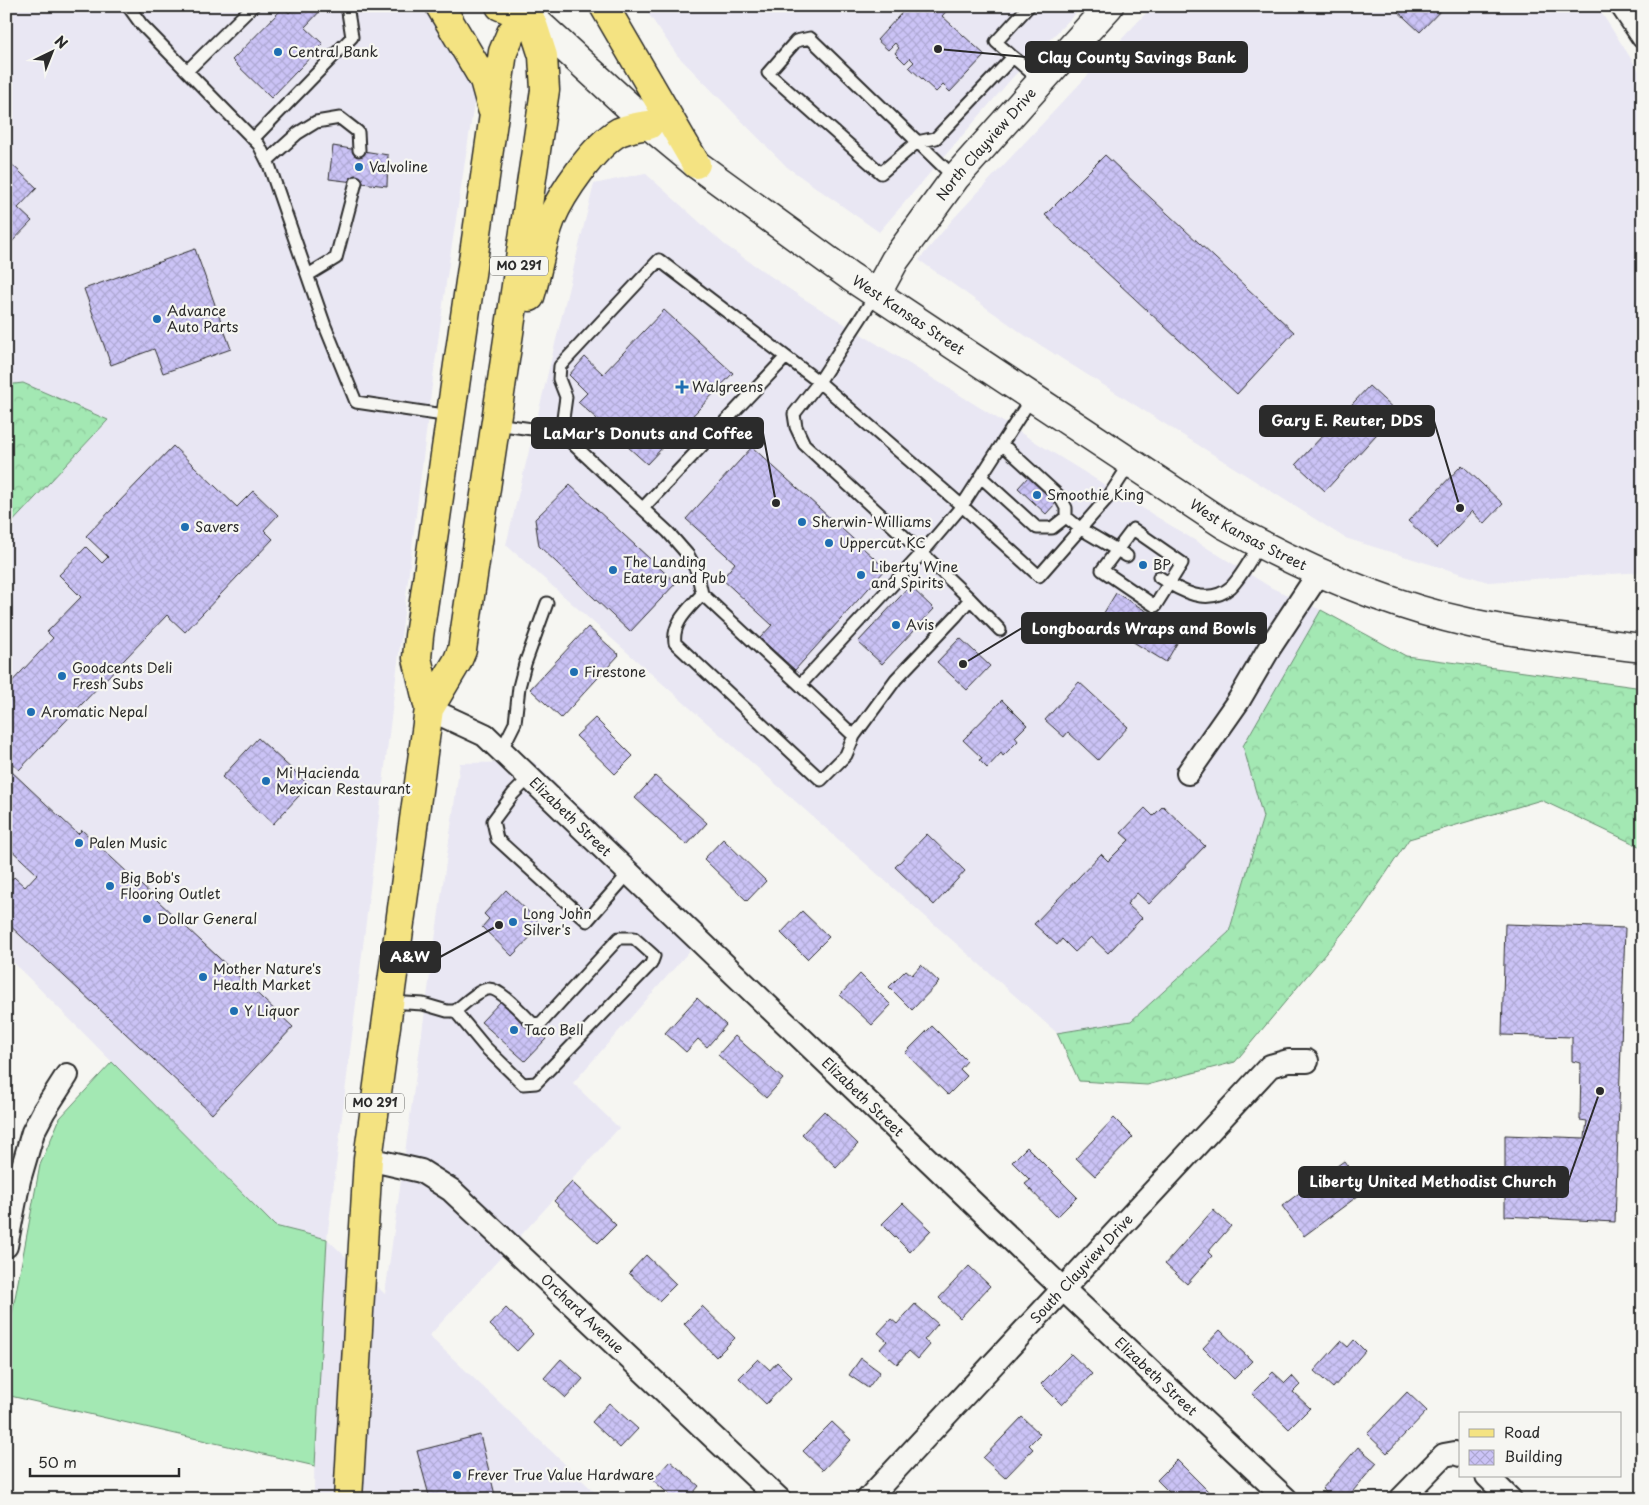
<svg xmlns="http://www.w3.org/2000/svg" width="1649" height="1505" font-family="'Playpen Sans',sans-serif">
<defs>
<pattern id="forest-crowns" width="20" height="18" patternUnits="userSpaceOnUse" patternTransform="scale(1.25)"><rect width="20" height="18" fill="#a3e8b3"/><path d="M2 6a3 3 0 1 1 6 0M12 15a3 3 0 1 1 6 0" fill="none" stroke="#8cc79a"/></pattern>
<pattern id="building-cross-hatch" width="8" height="8" patternUnits="userSpaceOnUse" patternTransform="scale(1.25)"><rect width="8" height="8" fill="#cbc3f6"/><path d="M0 0l8 8M0 8l8-8" fill="none" stroke="#aea8d3"/></pattern>
</defs>
<rect width="100%" height="100%" fill="#f6f6f2"/>
<filter id="ink" filterUnits="userSpaceOnUse"><feTurbulence type="fractalNoise" baseFrequency=".02" numOctaves="2"/><feDisplacementMap in="SourceGraphic" scale="10" xChannelSelector="R" yChannelSelector="G"/><feConvolveMatrix kernelMatrix="1 2 1 2 8 2 1 2 1" color-interpolation-filters="sRGB"/></filter>
<g filter="url(#ink)">
<path fill="#e9e7f3" d="M 6,6 L 425,6 L 476,91 L 446,283 L 432,385 L 327,1239 L 385,1294 L 460,763 L 534,762 L 708,930 L 573,1083 L 619,1128 L 429,1336 L 602,1499 L 314,1499 L 315,1359 L 327,1239 L 275,1226 L 6,955 L 6,529 L 108,420 L 23,383 L 6,385 Z
M 643,6 L 1083,6 L 1013,77 L 879,232 L 787,167 L 677,55 Z
M 1156,6 L 1597,6 L 1643,77 L 1643,572 L 1488,582 L 1345,538 L 1026,336 L 919,260 L 953,219 L 1146,13 Z
M 645,173 L 725,245 L 801,297 L 1272,588 L 1321,610 L 1244,745 L 1263,817 L 1229,932 L 1131,1021 L 1057,1033 L 506,545 L 594,184 Z"/>
<path fill="#a3e8b3" stroke="#678a6f" d="M 112,1062 L 275,1226 L 327,1239 L 315,1466 L 6,1395 L 6,1346 L 40,1165 L 60,1118 Z"/>
<path fill="url(#forest-crowns)" stroke="#678a6f" d="M 23,383 L 108,420 L 6,529 L 6,385 Z
M 1321,610 L 1406,656 L 1643,688 L 1643,848 L 1541,800 L 1409,839 L 1361,911 L 1235,1062 L 1147,1085 L 1079,1081 L 1057,1033 L 1131,1021 L 1229,932 L 1263,817 L 1243,746 Z"/>
<path fill="url(#building-cross-hatch)" stroke="#2b2b2b" d="M 296,6 L 325,6 L 305,27 L 323,44 L 271,98 L 232,60 L 284,7 L 289,13 Z
M 908,6 L 951,6 L 942,16 L 985,55 L 950,92 L 943,85 L 936,92 L 909,67 L 914,62 L 910,58 L 905,63 L 895,53 L 899,48 L 895,43 L 888,50 L 877,40 Z
M 1392,6 L 1445,6 L 1420,32 Z
M 333,146 L 388,155 L 387,186 L 329,179 Z
M 1105,155 L 1294,332 L 1237,394 L 1045,215 Z
M 6,159 L 37,188 L 18,208 L 32,221 L 6,248 Z
M 195,249 L 231,349 L 163,373 L 154,349 L 111,365 L 84,289 Z
M 664,310 L 733,373 L 647,464 L 578,402 L 587,393 L 569,375 L 585,357 L 603,374 Z
M 1369,386 L 1397,412 L 1325,491 L 1296,464 Z
M 173,446 L 237,507 L 253,491 L 278,515 L 264,530 L 273,539 L 185,632 L 167,615 L 19,770 L 6,758 L 6,688 L 53,638 L 47,632 L 81,597 L 59,575 L 86,547 L 102,563 L 108,557 L 86,536 Z
M 752,447 L 886,569 L 795,670 L 760,638 L 772,625 L 722,579 L 735,563 L 686,519 Z
M 1462,465 L 1503,504 L 1484,524 L 1472,511 L 1437,548 L 1408,521 Z
M 1028,477 L 1056,503 L 1046,514 L 1018,488 Z
M 570,485 L 676,583 L 630,632 L 539,546 L 535,519 Z
M 910,586 L 934,609 L 882,664 L 858,642 Z
M 1116,593 L 1183,633 L 1166,662 L 1099,621 Z
M 588,627 L 619,655 L 561,718 L 530,689 Z
M 960,638 L 990,666 L 967,690 L 937,662 Z
M 1079,682 L 1128,727 L 1098,760 L 1068,732 L 1064,737 L 1045,720 Z
M 1002,700 L 1027,725 L 1015,737 L 1018,741 L 1003,756 L 1001,753 L 987,768 L 979,760 L 982,758 L 963,740 Z
M 595,718 L 633,756 L 615,774 L 576,736 Z
M 258,738 L 309,785 L 273,824 L 222,777 Z
M 10,770 L 78,834 L 82,830 L 293,1027 L 212,1114 L 6,922 L 6,886 L 14,877 L 25,887 L 37,874 L 6,845 L 6,774 Z
M 655,776 L 707,823 L 687,845 L 635,798 Z
M 1163,806 L 1205,846 L 1149,904 L 1137,893 L 1127,904 L 1142,918 L 1108,953 L 1091,937 L 1075,952 L 1062,939 L 1057,945 L 1034,924 L 1101,854 L 1108,861 L 1129,840 L 1121,833 L 1145,808 L 1153,816 Z
M 927,834 L 965,871 L 934,905 L 895,867 Z
M 723,839 L 766,881 L 747,901 L 704,859 Z
M 506,890 L 542,925 L 512,956 L 482,927 L 489,919 L 484,914 Z
M 802,911 L 829,937 L 807,959 L 781,933 Z
M 1505,924 L 1625,928 L 1615,1222 L 1505,1216 L 1505,1135 L 1585,1138 L 1587,1121 L 1580,1120 L 1581,1063 L 1572,1061 L 1572,1037 L 1502,1035 Z
M 921,965 L 939,982 L 912,1010 L 889,987 L 906,970 L 912,975 Z
M 860,974 L 891,1005 L 872,1025 L 840,995 Z
M 697,998 L 726,1025 L 707,1047 L 698,1039 L 686,1052 L 665,1033 Z
M 503,999 L 546,1039 L 525,1061 L 481,1022 Z
M 932,1026 L 967,1061 L 960,1069 L 967,1076 L 948,1095 L 905,1053 Z
M 735,1036 L 783,1079 L 766,1098 L 718,1055 Z
M 824,1111 L 858,1144 L 836,1167 L 802,1134 Z
M 1114,1118 L 1133,1137 L 1095,1176 L 1076,1158 Z
M 1027,1147 L 1077,1197 L 1057,1217 L 1025,1184 L 1030,1180 L 1012,1162 Z
M 1344,1161 L 1366,1190 L 1304,1236 L 1282,1206 L 1302,1191 L 1306,1195 L 1318,1186 L 1315,1182 Z
M 572,1182 L 616,1225 L 598,1243 L 554,1201 Z
M 903,1203 L 931,1230 L 910,1252 L 882,1224 Z
M 1213,1210 L 1231,1226 L 1208,1252 L 1212,1256 L 1187,1284 L 1165,1264 Z
M 646,1255 L 676,1284 L 659,1301 L 629,1273 Z
M 969,1266 L 990,1286 L 960,1318 L 939,1298 Z
M 915,1304 L 938,1324 L 924,1340 L 930,1345 L 918,1359 L 909,1351 L 897,1364 L 880,1349 L 887,1341 L 878,1333 L 891,1319 L 897,1324 Z
M 702,1306 L 735,1338 L 716,1357 L 684,1324 Z
M 506,1308 L 533,1334 L 517,1351 L 490,1325 Z
M 1220,1330 L 1252,1361 L 1234,1379 L 1203,1348 Z
M 1354,1340 L 1365,1351 L 1333,1388 L 1314,1371 L 1341,1341 L 1348,1347 Z
M 1071,1354 L 1092,1374 L 1062,1405 L 1041,1384 Z
M 861,1358 L 880,1372 L 868,1388 L 849,1375 Z
M 561,1359 L 583,1379 L 566,1398 L 544,1378 Z
M 758,1359 L 770,1370 L 777,1362 L 792,1377 L 766,1404 L 739,1378 Z
M 1273,1372 L 1285,1383 L 1292,1376 L 1300,1385 L 1293,1392 L 1310,1408 L 1289,1429 L 1252,1393 Z
M 1407,1392 L 1427,1411 L 1387,1453 L 1367,1434 Z
M 609,1403 L 638,1429 L 620,1448 L 592,1422 Z
M 1022,1417 L 1040,1434 L 1029,1445 L 1033,1449 L 1005,1478 L 983,1458 Z
M 832,1422 L 851,1440 L 823,1470 L 803,1451 Z
M 480,1435 L 496,1499 L 430,1499 L 417,1451 Z
M 1358,1447 L 1377,1463 L 1346,1499 L 1333,1499 L 1322,1489 Z
M 1177,1460 L 1212,1495 L 1208,1499 L 1176,1499 L 1157,1480 Z
M 670,1461 L 699,1486 L 688,1499 L 674,1499 L 653,1480 Z"/>
<g fill="none" stroke-linecap="round" stroke-linejoin="round">
<g stroke="#2b2b2b" stroke-width="15">
<path id="service" d="M 128,6 L 141,24 L 259,145 L 269,165 L 325,326 L 356,402 L 450,416
M 1013,57 L 1041,81
M 187,71 L 253,6
M 253,139 L 352,37 L 347,6
M 267,161 L 298,133 L 316,122 L 340,118 L 358,132 L 359,150
M 955,178 L 810,38 L 796,41 L 768,73 L 881,173 L 917,142 L 936,138 L 1013,57 L 996,42 L 1029,6
M 308,275 L 336,258 L 356,182
M 877,293 L 819,382 L 962,506 L 1039,576 L 1109,496 L 1131,462
M 496,424 L 561,433 L 668,532 L 688,555 L 697,571 L 702,594 L 800,685 L 922,553 L 962,506 L 1032,397
M 561,433 L 566,397 L 559,379 L 560,366 L 659,260 L 819,382 L 794,414 L 796,427 L 804,444 L 922,553 L 970,599 L 956,616 L 896,679 L 854,736 L 800,685
M 981,477 L 1037,528 L 1052,528 L 1066,517 L 1066,508 L 1060,497 L 1002,444
M 643,508 L 786,357
M 1066,517 L 1081,529 L 1127,556
M 1133,529 L 1182,563 L 1155,606 L 1102,570 Z
M 1159,577 C 1180,591 1208,607 1231,587 C 1242,576 1251,558 1260,544
M 702,594 C 689,609 672,622 675,643 L 821,780 L 846,755 L 854,736
M 970,599 L 1000,630
M 501,751 L 515,723 L 519,687 L 525,664 L 547,603
M 530,777 L 513,794 L 493,821 L 497,839 L 587,921 L 629,873
M 389,1002 L 423,1004 L 447,1011 L 455,1011 L 485,1047 L 523,1084 L 536,1083 L 651,964 L 654,956 L 634,938 L 619,938 L 541,1023 L 533,1024 C 524,1015 499,987 488,989 C 478,990 463,1005 455,1011"/>
</g>
<g stroke="#2b2b2b" stroke-width="26">
<g id="minor">
<path d="M 1622,6 L 1643,37"/>
<path id="s1" d="M 429,709 L 485,735 L 1063,1289 L 1286,1499"/>
<path d="M 1188,773 L 1239,700 L 1270,647 L 1319,573"/>
<path id="s2" d="M 368,1159 L 421,1171 L 451,1190 L 779,1499"/>
<path d="M 6,1246 L 19,1180 L 33,1132 L 44,1111 L 67,1075"/>
<path d="M 1487,1476 L 1510,1499"/>
<path id="s3" d="M 868,1499 L 1270,1066 L 1288,1061 L 1307,1061"/>
<path d="M 1401,1499 L 1444,1455 L 1455,1453 L 1460,1455"/>
</g>
</g>
<g stroke="#2b2b2b" stroke-width="31">
<g id="tertiary">
<path id="s4" d="M 877,293 L 895,260 L 955,178 L 1061,59 L 1109,6"/>
</g>
</g>
<g stroke="#2b2b2b" stroke-width="31">
<g id="secondary">
<path id="s5" d="M 528,14 L 649,125 L 696,164 L 851,277 L 1225,525 C 1302,568 1384,604 1470,623 C 1527,635 1585,641 1643,648"/>
</g>
</g>
<g stroke="#2b2b2b" stroke-width="31">
<path id="primary" d="M 604,6 L 696,164"/>
</g>
<g stroke="#2b2b2b" stroke-width="31">
<path id="trunk" d="M 440,6 L 484,80 L 492,109
M 500,6 L 517,13 L 528,14
M 530,297 C 538,271 541,244 551,219 C 562,193 594,146 619,132 C 629,128 639,126 649,125
M 429,709 L 457,662 L 462,650 L 545,90 L 543,56 L 534,28 L 525,6
M 348,1499 L 368,1159 L 429,709 L 417,658 L 419,636 L 503,52 L 511,33 L 528,14"/>
</g>
<use href="#service" stroke="#f6f6f2" stroke-width="11"/>
<use href="#minor" stroke="#f6f6f2" stroke-width="22"/>
<use href="#tertiary" stroke="#f6f6f2" stroke-width="28"/>
<use href="#secondary" stroke="#f6f6f2" stroke-width="28"/>
<use href="#primary" stroke="#f4e382" stroke-width="28"/>
<use href="#trunk" stroke="#f4e382" stroke-width="28"/>
</g>
</g>
<g fill="#1f6fb2" stroke="#f6f6f2" stroke-width="2">
<circle cx="278" cy="52" r="5"/>
<circle cx="359" cy="167" r="5"/>
<circle cx="157" cy="319" r="5"/>
<path d="M679.5 379.5h5v5h5v5h-5v5h-5v-5h-5v-5h5z"/>
<circle cx="1037" cy="495" r="5"/>
<circle cx="802" cy="522" r="5"/>
<circle cx="185" cy="527" r="5"/>
<circle cx="829" cy="543" r="5"/>
<circle cx="1143" cy="565" r="5"/>
<circle cx="613" cy="570" r="5"/>
<circle cx="861" cy="575" r="5"/>
<circle cx="896" cy="625" r="5"/>
<circle cx="574" cy="672" r="5"/>
<circle cx="62" cy="676" r="5"/>
<circle cx="31" cy="712" r="5"/>
<circle cx="266" cy="781" r="5"/>
<circle cx="79" cy="843" r="5"/>
<circle cx="110" cy="886" r="5"/>
<circle cx="147" cy="919" r="5"/>
<circle cx="513" cy="922" r="5"/>
<circle cx="203" cy="977" r="5"/>
<circle cx="234" cy="1011" r="5"/>
<circle cx="514" cy="1030" r="5"/>
<circle cx="457" cy="1475" r="5"/>
</g>
<g text-anchor="middle" stroke-width="4.5" stroke-linejoin="round" paint-order="stroke">
<g fill="#f6f6f2" stroke="#686867" stroke-width="1">
<rect x="490" y="256.5" width="58" height="19" rx="4"/>
<rect x="346" y="1093.5" width="58" height="19" rx="4"/>
</g>
<g font-size="12" font-weight="bold" fill="#2b2b2b">
<text x="519" y="270">MO 291</text>
<text x="375" y="1107">MO 291</text>
</g>
<g font-size="14" fill="#2b2b2b" stroke="#f6f6f2" text-anchor="start">
<text x="288" y="57">Central Bank</text>
<text x="369" y="172">Valvoline</text>
<text x="167" y="316">Advance<tspan x="167" dy="16">Auto Parts</tspan></text>
<text x="692" y="392">Walgreens</text>
<text x="1047" y="500">Smoothie King</text>
<text x="812" y="527">Sherwin-Williams</text>
<text x="195" y="532">Savers</text>
<text x="839" y="548">Uppercut KC</text>
<text x="623" y="567">The Landing<tspan x="623" dy="16">Eatery and Pub</tspan></text>
<text x="1153" y="570">BP</text>
<text x="871" y="572">Liberty Wine<tspan x="871" dy="16">and Spirits</tspan></text>
<text x="906" y="630">Avis</text>
<text x="72" y="673">Goodcents Deli<tspan x="72" dy="16">Fresh Subs</tspan></text>
<text x="584" y="677">Firestone</text>
<text x="41" y="717">Aromatic Nepal</text>
<text x="276" y="778">Mi Hacienda<tspan x="276" dy="16">Mexican Restaurant</tspan></text>
<text x="89" y="848">Palen Music</text>
<text x="120" y="883">Big Bob's<tspan x="120" dy="16">Flooring Outlet</tspan></text>
<text x="523" y="919">Long John<tspan x="523" dy="16">Silver's</tspan></text>
<text x="157" y="924">Dollar General</text>
<text x="213" y="974">Mother Nature's<tspan x="213" dy="16">Health Market</tspan></text>
<text x="244" y="1016">Y Liquor</text>
<text x="524" y="1035">Taco Bell</text>
<text x="467" y="1480">Frever True Value Hardware</text>
</g>
<g font-size="14" fill="#2b2b2b" stroke="#f6f6f2">
<text dy="5" stroke="none"><textPath href="#s4" startOffset="185">North Clayview Drive</textPath></text>
<text dy="5" stroke="none"><textPath href="#s5" startOffset="486">West Kansas Street</textPath></text>
<text dy="5" stroke="none"><textPath href="#s5" startOffset="891">West Kansas Street</textPath></text>
<text dy="5" stroke="none"><textPath href="#s1" startOffset="180">Elizabeth Street</textPath></text>
<text dy="5" stroke="none"><textPath href="#s1" startOffset="585">Elizabeth Street</textPath></text>
<text dy="5" stroke="none"><textPath href="#s3" startOffset="314">South Clayview Drive</textPath></text>
<text dy="5" stroke="none"><textPath href="#s2" startOffset="270">Orchard Avenue</textPath></text>
<text dy="5" stroke="none"><textPath href="#s1" startOffset="990">Elizabeth Street</textPath></text>
</g>
</g>
<path fill="none" stroke="#2b2b2b" stroke-width="2" d="M938 49L1026 57M1460 508L1434 421M776 503L763 433M963 664L1022 628M499 925L440 957M1600 1091L1568 1182"/>
<g fill="#2b2b2b" stroke="#f6f6f2" stroke-width="2">
<circle cx="938" cy="49" r="5"/>
<circle cx="1460" cy="508" r="5"/>
<circle cx="776" cy="503" r="5"/>
<circle cx="963" cy="664" r="5"/>
<circle cx="499" cy="925" r="5"/>
<circle cx="1600" cy="1091" r="5"/>
</g>
<g fill="#2b2b2b" stroke="#2b2b2b" stroke-width="2">
<rect x="1026" y="42" width="221" height="30" rx="5"/>
<rect x="1260" y="406" width="174" height="30" rx="5"/>
<rect x="532" y="418" width="231" height="30" rx="5"/>
<rect x="1022" y="613" width="244" height="30" rx="5"/>
<rect x="381" y="942" width="59" height="30" rx="5"/>
<rect x="1299" y="1167" width="269" height="30" rx="5"/>
</g>
<g font-size="15" text-anchor="middle" font-weight="bold" fill="#fff">
<text x="1137" y="63">Clay County Savings Bank</text>
<text x="1347" y="426">Gary E. Reuter, DDS</text>
<text x="648" y="439">LaMar's Donuts and Coffee</text>
<text x="1144" y="634">Longboards Wraps and Bowls</text>
<text x="410" y="962">A&amp;W</text>
<text x="1433" y="1187">Liberty United Methodist Church</text>
</g>
<rect width="1649" height="1505" fill="none" stroke="#f6f6f2" stroke-width="25"/>
<rect x="12" y="12" width="1624" height="1480" fill="none" stroke="#2b2b2b" stroke-width="2" filter="url(#ink)"/>
<rect x="1459" y="1412" width="162" height="65" fill="#f6f6f2" stroke="#a5a5a2"/>
<rect x="1469" y="1429" width="25" height="8" fill="#f4e382" stroke="#a5a5a2"/>
<text x="1504" y="1438" font-size="15" fill="#2b2b2b">Road</text>
<rect x="1469" y="1450" width="25" height="15" fill="url(#building-cross-hatch)" stroke="#a5a5a2"/>
<text x="1504" y="1462" font-size="15" fill="#2b2b2b">Building</text>
<g transform="translate(52 52) rotate(43)" stroke="#f6f6f2" stroke-width="4" paint-order="stroke">
<path d="M0-4L9 19L0 12L-9 19Z" fill="#2b2b2b"/>
<text y="-8" font-size="14" font-weight="bold" text-anchor="middle" fill="#2b2b2b">N</text>
</g>
<path d="M30 1468v8h149v-8" fill="none" stroke="#2b2b2b" stroke-width="2.5"/>
<text x="38" y="1468" font-size="15" fill="#2b2b2b" stroke="#f6f6f2" stroke-width="4" paint-order="stroke">50 m</text>
</svg>
